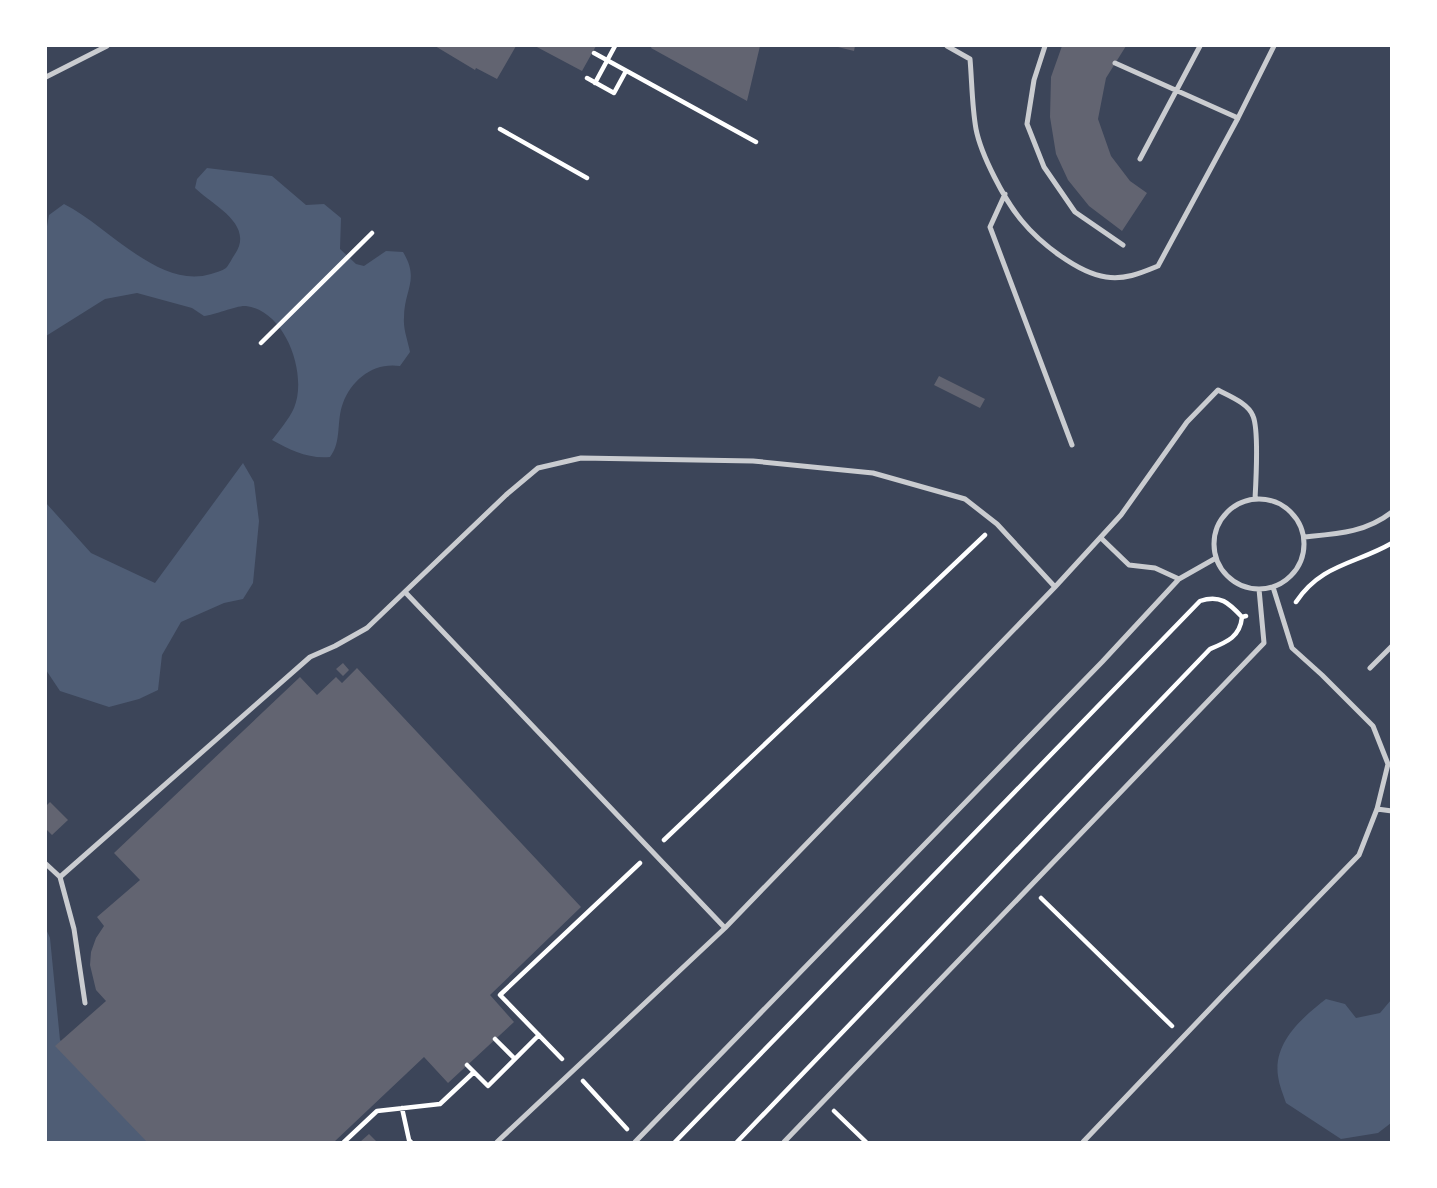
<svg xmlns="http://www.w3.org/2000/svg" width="1437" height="1188" font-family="'Source Sans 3',sans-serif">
<rect width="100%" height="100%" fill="#2d3142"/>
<path fill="#3c4559" d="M 46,46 L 1391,46 L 1391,1142 L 46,1142 Z"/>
<path fill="#4f5d75" d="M 207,168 L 272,176 L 306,205 L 324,204 L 341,218 L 340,249 L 356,264 L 364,266 L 386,251 L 403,252 C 420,280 404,289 404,318 C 403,329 408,341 410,352 L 400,366 C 374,362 352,379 343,403 C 336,421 342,442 330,457 C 308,459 290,450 272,440 C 279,431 289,419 294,408 C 308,375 286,311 246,306 C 237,305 215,315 204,316 L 192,308 L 137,293 L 105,299 L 46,336 L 46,232 L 49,215 L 64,204 C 107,225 159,290 211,274 C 216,272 222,271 226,268 C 229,265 232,258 235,254 C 255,224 212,205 195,188 L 197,179 Z
M 243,463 L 254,482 L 259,521 L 253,583 L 243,599 L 224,603 L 181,622 L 162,655 L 158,690 L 139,699 L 109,707 L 60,691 L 46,670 L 46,503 L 91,553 L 155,583 Z
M 46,929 L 50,938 L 60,1040 L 168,1142 L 46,1142 Z
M 1326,999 L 1345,1004 L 1356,1018 L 1380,1013 L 1391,1000 L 1391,1123 L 1378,1133 L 1341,1139 L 1286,1103 C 1283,1094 1279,1085 1278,1076 C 1273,1042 1303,1017 1326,999 Z"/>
<path fill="#626471" d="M 435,46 L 516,46 L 497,79 L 476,68 L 475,70 Z
M 535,46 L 596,46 L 582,71 Z
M 652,46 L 760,46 L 747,101 L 651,48 Z
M 834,46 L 855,46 L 854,51 Z
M 1062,46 L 1126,46 L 1106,78 L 1098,119 L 1111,156 L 1130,181 L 1147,193 L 1122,231 L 1089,206 L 1068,180 L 1056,154 L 1050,117 L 1051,77 Z
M 939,376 L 985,399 L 980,408 L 934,385 Z
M 343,663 L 349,670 L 343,676 L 336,669 Z
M 357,668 L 581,907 L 490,995 L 514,1022 L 448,1083 L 424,1057 L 334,1142 L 147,1142 L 55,1046 L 106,1001 L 96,990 L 90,965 L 91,952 L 96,938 L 104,926 L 97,917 L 140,880 L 114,853 L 300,677 L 317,695 L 336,677 L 342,683 Z
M 50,802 L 68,820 L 52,835 L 46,829 L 46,806 Z
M 369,1134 L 377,1142 L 360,1142 Z"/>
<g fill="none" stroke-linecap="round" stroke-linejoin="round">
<path stroke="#fff" stroke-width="4.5" d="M 594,53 L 756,142
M 587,78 L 614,93 L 626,71
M 595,83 L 615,46
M 500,129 L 587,178
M 261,343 L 372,233
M 1296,602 C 1321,564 1356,564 1392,543
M 664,840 L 985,535
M 1041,898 L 1172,1026
M 495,1039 L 515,1059
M 562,1059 L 500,995 L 640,863
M 467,1065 L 488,1086 L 539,1035
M 583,1081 L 627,1129
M 402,1108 L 409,1140 L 411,1142
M 834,1111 L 866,1142
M 344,1142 L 377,1111 L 440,1104 L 474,1072
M 675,1142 L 1200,601 C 1220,594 1229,603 1242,617 L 1246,616
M 737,1142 L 1210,649 C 1227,642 1240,637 1242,617"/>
<path stroke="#caccd0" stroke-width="5" d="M 947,46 L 970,59 C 972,82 972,107 976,129 C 981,155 1005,201 1022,221 C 1040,243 1078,273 1106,277 C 1125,280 1141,273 1158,266 L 1238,118 L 1274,46
M 1045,46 L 1034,80 L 1027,124 L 1044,167 L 1075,212 L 1123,245
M 1115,63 L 1238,118
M 46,77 L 107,46
M 1140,159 L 1200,46
M 1005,194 L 990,227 L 1072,445
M1214 544a45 45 0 1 1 90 0a45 45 0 1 1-90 0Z
M 1304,537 C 1336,534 1365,533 1392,512
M 1101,538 L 1129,565 L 1155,568 L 1179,579
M 405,592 L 725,928
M 1370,668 L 1392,646
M 1377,809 L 1392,811
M 46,864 L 60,877 L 74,929 L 85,1003
M 60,877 L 310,657 L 335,646 L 367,628 L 506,495 L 538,468 L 581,458 L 753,461 L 873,473 L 965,499 L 997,524 L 1055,587
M 497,1142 L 725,928 L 1055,587 L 1121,515 L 1187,422 L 1218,390 C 1229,396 1248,403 1253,416 C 1259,430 1256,481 1255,499
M 635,1142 L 1102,662 L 1179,579 L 1216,558
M 784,1142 L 1264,643 L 1259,589
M 1083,1142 L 1226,992 L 1359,855 L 1377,809 L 1388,764 L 1373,726 L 1322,675 L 1292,648 L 1273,587"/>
</g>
<rect width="1437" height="1188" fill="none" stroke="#ffffff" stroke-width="94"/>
</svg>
